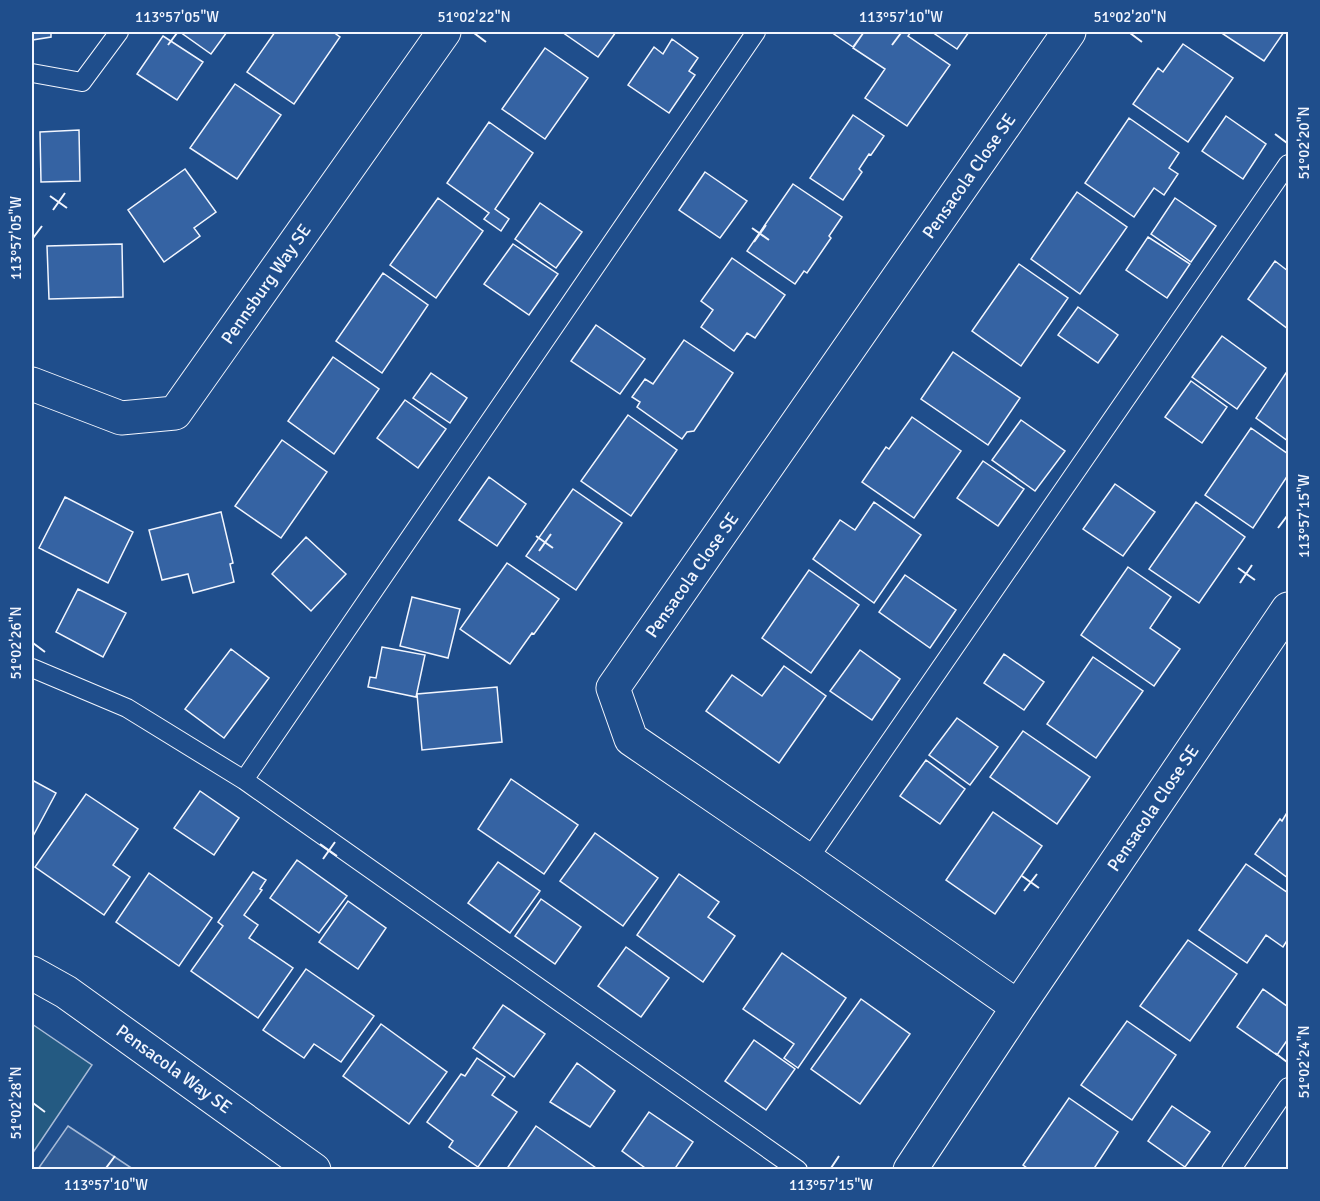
<svg xmlns="http://www.w3.org/2000/svg" width="1320" height="1201" font-family="Signika,sans-serif">
<rect width="100%" height="100%" fill="#1f4e8c"/>
<path fill="#245a82" stroke="#a8bbd7" stroke-width="1.5" d="M 32,1024 L 92,1065 L 32,1154 Z"/>
<path fill="#305b95" stroke="#a8bbd7" stroke-width="1.5" d="M 68,1126 L 133,1169 L 38,1169 Z"/>
<path fill="#3563a3" stroke="#f2f6ff" stroke-width="1.5" d="M 32,32 L 51,32 L 51,37 L 32,40 Z
M 180,32 L 227,32 L 211,54 Z
M 275,32 L 333,32 L 340,37 L 294,104 L 247,72 Z
M 562,32 L 616,32 L 598,57 Z
M 831,32 L 864,32 L 853,47 Z
M 864,32 L 911,32 L 908,36 L 950,65 L 907,126 L 865,98 L 885,69 L 853,48 Z
M 932,32 L 969,32 L 957,49 Z
M 1220,32 L 1284,32 L 1264,61 Z
M 163,36 L 203,62 L 177,100 L 137,74 Z
M 672,39 L 698,58 L 689,71 L 695,75 L 669,113 L 628,85 L 654,47 L 663,54 Z
M 1183,44 L 1233,78 L 1188,142 L 1133,104 L 1158,68 L 1163,72 Z
M 545,48 L 588,78 L 545,139 L 502,109 Z
M 235,84 L 281,115 L 237,179 L 190,148 Z
M 853,115 L 884,136 L 871,155 L 869,154 L 859,169 L 862,172 L 843,200 L 810,178 Z
M 1226,116 L 1266,144 L 1243,179 L 1202,151 Z
M 1129,118 L 1179,153 L 1169,168 L 1178,174 L 1164,195 L 1154,188 L 1134,217 L 1085,183 Z
M 489,122 L 533,153 L 495,209 L 509,219 L 501,231 L 484,219 L 489,213 L 447,183 Z
M 79,130 L 80,181 L 41,182 L 40,132 Z
M 185,169 L 216,212 L 194,228 L 200,236 L 164,262 L 128,210 Z
M 705,172 L 747,201 L 720,238 L 679,210 Z
M 793,184 L 842,217 L 829,236 L 831,238 L 807,273 L 804,271 L 795,284 L 747,251 Z
M 1077,192 L 1127,227 L 1080,294 L 1031,259 Z
M 438,198 L 483,231 L 436,298 L 390,265 Z
M 1175,198 L 1216,226 L 1191,262 L 1151,234 Z
M 540,203 L 582,232 L 556,268 L 515,239 Z
M 1148,237 L 1190,264 L 1167,298 L 1126,270 Z
M 122,244 L 123,297 L 49,299 L 47,246 Z
M 513,244 L 558,274 L 529,315 L 484,284 Z
M 732,258 L 785,295 L 755,338 L 747,333 L 734,351 L 701,327 L 713,310 L 701,301 Z
M 1275,261 L 1288,271 L 1288,329 L 1248,299 Z
M 1019,264 L 1068,298 L 1021,366 L 972,331 Z
M 383,273 L 428,305 L 382,373 L 336,341 Z
M 1078,307 L 1118,335 L 1098,363 L 1058,335 Z
M 596,325 L 645,359 L 620,394 L 571,361 Z
M 1222,336 L 1266,368 L 1237,409 L 1192,377 Z
M 684,340 L 733,373 L 694,431 L 687,432 L 682,439 L 637,407 L 640,402 L 632,397 L 645,379 L 653,384 Z
M 953,352 L 1020,398 L 988,445 L 921,399 Z
M 333,357 L 379,389 L 334,454 L 288,421 Z
M 1288,370 L 1288,441 L 1256,418 Z
M 431,373 L 467,398 L 450,423 L 413,398 Z
M 1191,381 L 1227,407 L 1202,443 L 1165,417 Z
M 405,400 L 446,429 L 418,468 L 377,438 Z
M 628,415 L 677,450 L 631,516 L 581,481 Z
M 912,417 L 961,451 L 914,518 L 862,482 L 886,447 L 889,449 Z
M 1021,420 L 1065,451 L 1035,491 L 992,460 Z
M 1251,428 L 1288,454 L 1288,475 L 1253,528 L 1205,495 Z
M 282,440 L 327,472 L 281,538 L 235,506 Z
M 983,461 L 1024,489 L 998,526 L 957,498 Z
M 489,477 L 526,504 L 497,546 L 459,520 Z
M 1115,484 L 1155,512 L 1123,556 L 1083,529 Z
M 573,489 L 622,523 L 576,590 L 526,556 Z
M 65,497 L 133,532 L 108,583 L 39,548 Z
M 874,502 L 921,535 L 874,603 L 813,559 L 840,520 L 855,530 Z
M 1196,502 L 1245,537 L 1199,603 L 1149,569 Z
M 221,512 L 233,563 L 230,564 L 234,582 L 193,593 L 188,574 L 162,580 L 149,530 Z
M 306,537 L 346,574 L 311,611 L 272,574 Z
M 507,563 L 559,599 L 534,634 L 532,633 L 510,664 L 460,629 Z
M 1128,567 L 1171,597 L 1150,628 L 1180,649 L 1154,686 L 1081,635 Z
M 809,570 L 859,605 L 811,673 L 762,638 Z
M 905,575 L 956,610 L 930,648 L 879,612 Z
M 78,589 L 126,613 L 103,657 L 56,632 Z
M 412,597 L 460,609 L 448,658 L 400,646 Z
M 382,647 L 425,655 L 416,697 L 368,687 L 370,677 L 376,678 Z
M 231,649 L 269,678 L 224,738 L 185,709 Z
M 860,650 L 900,679 L 872,720 L 830,691 Z
M 1004,654 L 1044,682 L 1024,710 L 984,683 Z
M 1093,657 L 1143,691 L 1096,758 L 1047,724 Z
M 784,666 L 826,696 L 779,763 L 706,711 L 732,675 L 762,696 Z
M 497,687 L 502,742 L 422,750 L 417,694 Z
M 957,718 L 998,747 L 970,785 L 929,755 Z
M 1023,731 L 1090,777 L 1057,824 L 990,777 Z
M 926,760 L 965,789 L 940,824 L 900,796 Z
M 511,779 L 578,825 L 544,874 L 478,829 Z
M 32,780 L 56,793 L 32,838 Z
M 200,791 L 239,818 L 214,855 L 174,828 Z
M 86,794 L 138,829 L 113,865 L 130,877 L 104,915 L 35,867 Z
M 1288,811 L 1288,878 L 1255,854 L 1280,819 L 1282,821 Z
M 993,812 L 1042,846 L 995,914 L 946,880 Z
M 595,833 L 658,878 L 623,926 L 560,881 Z
M 297,860 L 347,896 L 319,933 L 270,898 Z
M 498,862 L 540,891 L 510,933 L 468,903 Z
M 1246,864 L 1288,893 L 1288,939 L 1283,947 L 1266,935 L 1247,963 L 1199,930 Z
M 253,872 L 266,880 L 260,889 L 262,890 L 244,915 L 258,925 L 249,938 L 293,968 L 258,1018 L 191,971 L 223,926 L 218,922 Z
M 149,873 L 212,918 L 179,966 L 116,922 Z
M 679,874 L 719,902 L 708,917 L 735,936 L 703,982 L 637,935 Z
M 541,899 L 581,927 L 555,964 L 515,936 Z
M 348,901 L 386,928 L 358,969 L 319,942 Z
M 1188,940 L 1237,974 L 1190,1041 L 1140,1006 Z
M 626,947 L 669,978 L 641,1017 L 598,986 Z
M 782,953 L 846,998 L 798,1068 L 784,1058 L 794,1044 L 743,1009 Z
M 306,969 L 374,1016 L 341,1062 L 314,1044 L 304,1058 L 263,1030 Z
M 1263,989 L 1288,1007 L 1288,1039 L 1277,1055 L 1237,1027 Z
M 861,999 L 910,1034 L 860,1104 L 811,1069 Z
M 503,1005 L 545,1034 L 514,1077 L 473,1048 Z
M 1127,1021 L 1176,1055 L 1132,1120 L 1081,1085 Z
M 381,1024 L 447,1072 L 409,1124 L 343,1076 Z
M 754,1040 L 795,1069 L 766,1110 L 725,1081 Z
M 477,1058 L 505,1077 L 492,1095 L 517,1112 L 478,1167 L 449,1147 L 453,1141 L 427,1122 L 461,1074 L 465,1076 Z
M 577,1063 L 615,1091 L 590,1127 L 550,1102 Z
M 1069,1098 L 1118,1132 L 1093,1170 L 1030,1170 L 1023,1165 Z
M 1172,1106 L 1210,1132 L 1185,1167 L 1148,1141 Z
M 649,1112 L 693,1142 L 674,1170 L 648,1170 L 622,1151 Z
M 536,1126 L 599,1170 L 506,1170 Z"/>
<g fill="none" stroke-linecap="round" stroke-linejoin="round">
<g stroke="#f2f6ff" stroke-width="20">
<path id="lane" d="M 32,73 L 82,82 L 119,32
M 32,668 L 127,708 L 244,780 L 798,1170
M 244,780 L 756,32
M 808,860 L 1288,164
M 1231,1170 L 1288,1087"/>
</g>
<g stroke="#f2f6ff" stroke-width="35">
<path id="street" d="M 32,384 L 121,418 L 175,413 L 444,32
M 32,973 L 66,992 L 314,1170
M 1018,1007 L 808,860 L 631,739 L 613,688 L 1069,32
M 910,1170 L 1018,1007 L 1288,609"/>
</g>
<use href="#lane" stroke="#1f4e8c" stroke-width="18"/>
<use href="#street" stroke="#1f4e8c" stroke-width="33"/>
</g>
<path fill="none" stroke="#f2f6ff" stroke-width="2" d="M 474,33 L 486,42M 1130,33 L 1142,42M 168,45 L 177,33M 892,45 L 901,33M 1275,134 L 1287,143M 50,196 L 67,208M 53,210 L 65,193M 752,228 L 769,240M 33,238 L 42,226M 754,242 L 766,225M 1278,528 L 1287,516M 536,536 L 553,548M 539,551 L 551,534M 1238,568 L 1255,580M 1240,583 L 1252,565M 33,643 L 45,652M 320,844 L 337,856M 323,859 L 335,842M 1022,876 L 1039,888M 1024,891 L 1037,874M 1275,1053 L 1287,1062M 33,1103 L 45,1112M 106,1168 L 115,1156M 831,1168 L 839,1156"/>
<g text-anchor="middle" stroke-width="4.5" stroke-linejoin="round" paint-order="stroke">
<g font-size="18" fill="#f2f6ff" stroke="#1f4e8c">
<text transform="translate(969 176) rotate(-55)" y="6">Pensacola Close SE</text>
<text transform="translate(266 284) rotate(-55)" y="6">Pennsburg Way SE</text>
<text transform="translate(692 575) rotate(-55)" y="6">Pensacola Close SE</text>
<text transform="translate(1153 808) rotate(-56)" y="6">Pensacola Close SE</text>
<text transform="translate(174 1069) rotate(36)" y="6">Pensacola Way SE</text>
</g>
</g>
<rect width="1320" height="1201" fill="none" stroke="#1f4e8c" stroke-width="66"/>
<rect x="33" y="33" width="1254" height="1135" fill="none" stroke="#f2f6ff" stroke-width="2"/>
<g font-size="15" text-anchor="middle" fill="#f2f6ff">
<text x="177" y="22">113°57'05"W</text>
<text x="474" y="22">51°02'22"N</text>
<text x="901" y="22">113°57'10"W</text>
<text x="1130" y="22">51°02'20"N</text>
<text transform="translate(1304 143) rotate(-90)" y="5">51°02'20"N</text>
<text transform="translate(16 238) rotate(-90)" y="5">113°57'05"W</text>
<text transform="translate(1304 516) rotate(-90)" y="5">113°57'15"W</text>
<text transform="translate(16 643) rotate(-90)" y="5">51°02'26"N</text>
<text transform="translate(1304 1062) rotate(-90)" y="5">51°02'24"N</text>
<text transform="translate(16 1103) rotate(-90)" y="5">51°02'28"N</text>
<text x="106" y="1190">113°57'10"W</text>
<text x="831" y="1190">113°57'15"W</text>
</g>
</svg>
